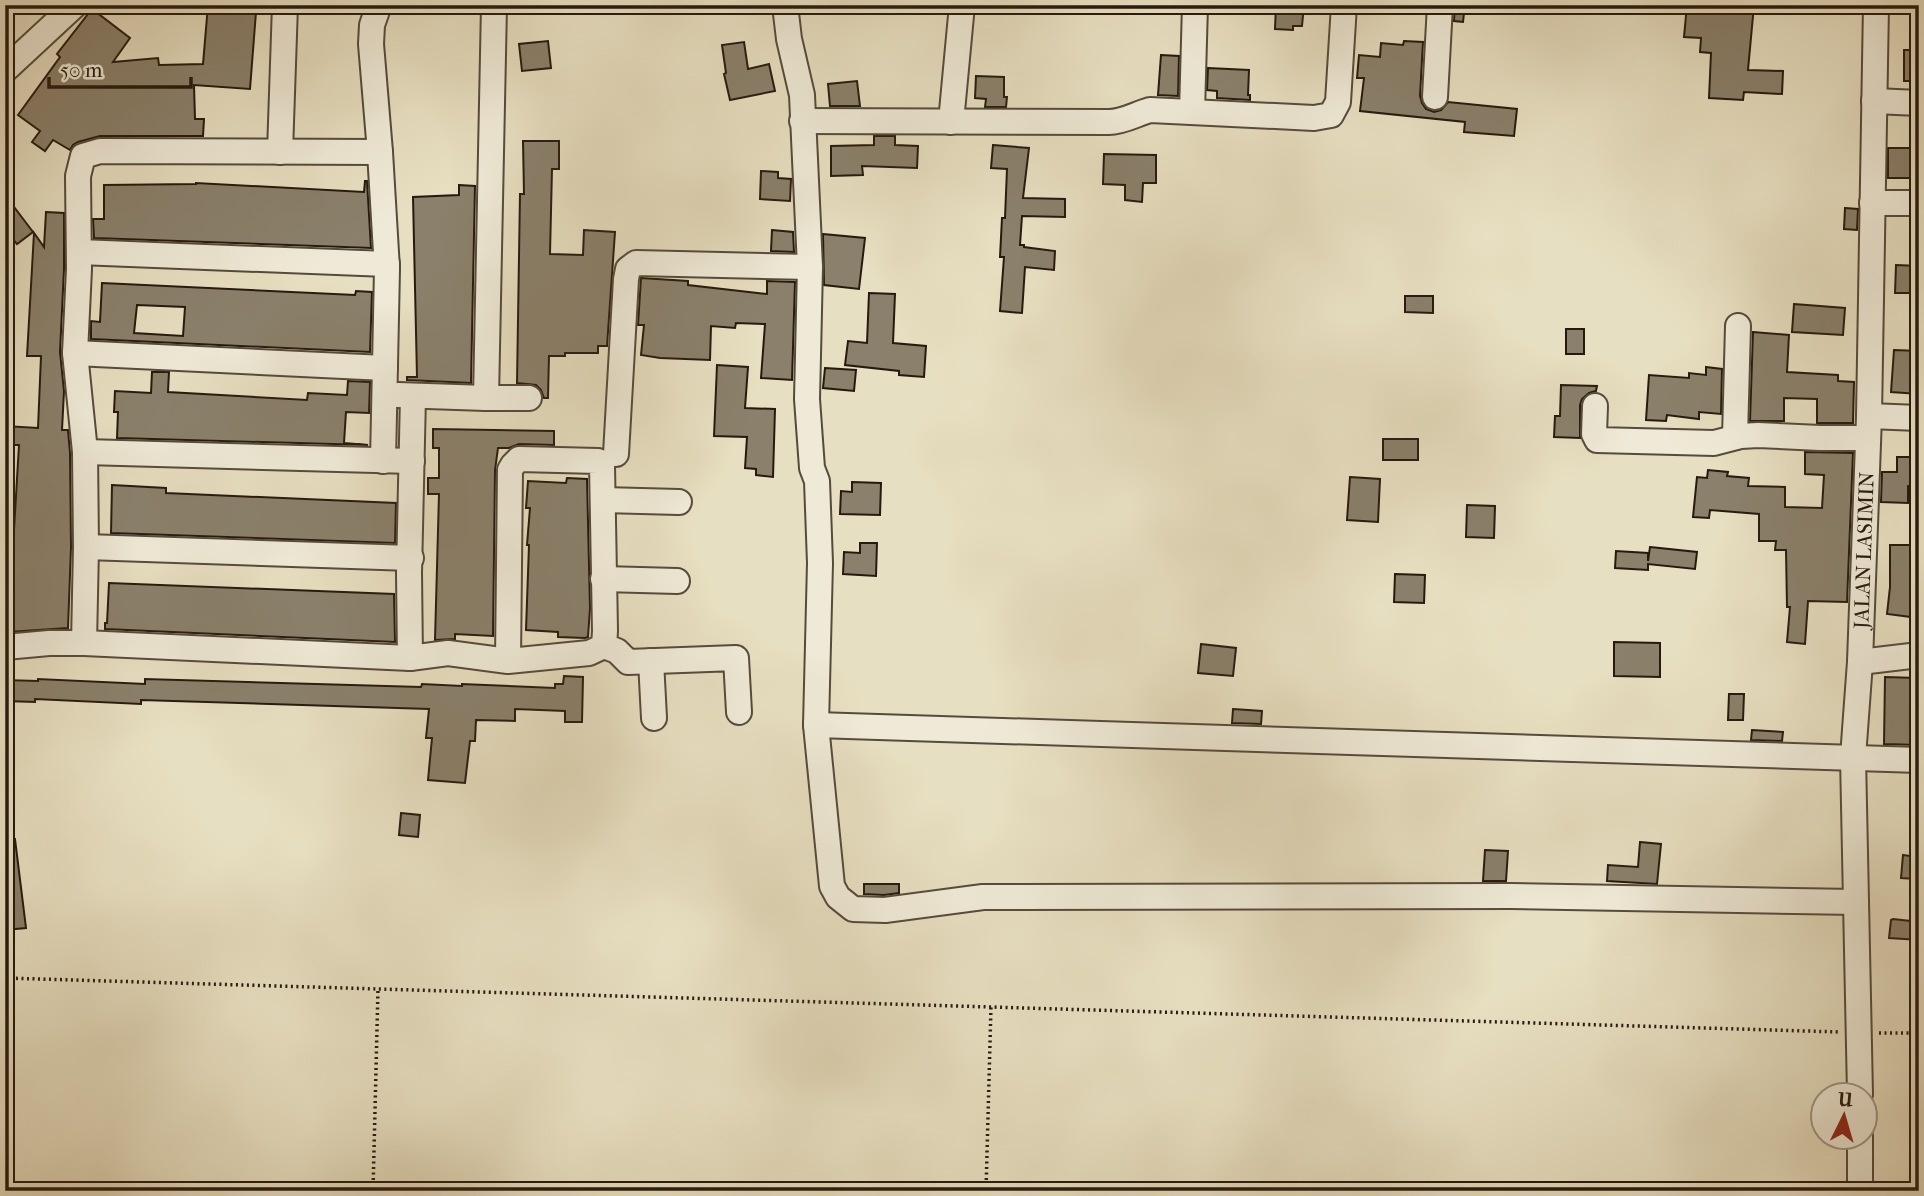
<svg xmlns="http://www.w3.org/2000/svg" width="1924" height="1196" font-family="'IM FELL French Canon',serif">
<rect width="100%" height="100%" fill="#e7dfc1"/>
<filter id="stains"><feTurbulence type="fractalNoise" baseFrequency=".00286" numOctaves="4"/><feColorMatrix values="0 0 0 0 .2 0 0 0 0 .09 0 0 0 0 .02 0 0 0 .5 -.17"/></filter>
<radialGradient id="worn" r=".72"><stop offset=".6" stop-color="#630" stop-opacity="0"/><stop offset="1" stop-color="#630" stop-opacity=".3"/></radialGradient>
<path fill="#8a806b" stroke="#261a0e" stroke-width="2" fill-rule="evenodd" d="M 208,5 L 236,5 L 234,10 L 256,12 L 250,89 L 194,85 L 195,119 L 204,119 L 203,136 L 100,136 L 78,142 L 73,145 L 70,150 L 53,140 L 45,151 L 32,142 L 40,131 L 18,115 L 60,57 L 57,54 L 92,9 L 130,38 L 113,62 L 158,58 L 159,65 L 203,64 Z
M 1276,5 L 1304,5 L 1302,26 L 1293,26 L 1293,30 L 1275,29 Z
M 1455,5 L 1465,5 L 1463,22 L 1454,21 Z
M 1687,5 L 1754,5 L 1748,70 L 1783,71 L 1782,94 L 1744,92 L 1743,100 L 1709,98 L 1711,53 L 1700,52 L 1701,38 L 1684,37 Z
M 548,41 L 551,68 L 522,71 L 519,44 Z
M 1404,41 L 1423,42 L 1420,96 L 1422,103 L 1426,109 L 1434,112 L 1441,110 L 1448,102 L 1517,109 L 1514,136 L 1464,132 L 1465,122 L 1360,111 L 1364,78 L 1357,78 L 1359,55 L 1380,57 L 1381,43 L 1403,45 Z
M 744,42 L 748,69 L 769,64 L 775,91 L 730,100 L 724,74 L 726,73 L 722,45 Z
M 1904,50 L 1919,50 L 1919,81 L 1904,81 Z
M 1161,55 L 1179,56 L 1178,96 L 1158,95 Z
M 1208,68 L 1249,70 L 1248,95 L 1250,95 L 1250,100 L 1217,98 L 1217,91 L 1207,90 Z
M 976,76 L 1004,77 L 1004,97 L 1007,97 L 1006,107 L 985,107 L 986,99 L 975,98 Z
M 857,81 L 860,106 L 830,106 L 828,84 Z
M 874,136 L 895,136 L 895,145 L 918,146 L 917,168 L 862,166 L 863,175 L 831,176 L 831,146 L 874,145 Z
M 523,141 L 559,141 L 559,169 L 552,169 L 550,254 L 583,255 L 584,230 L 615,232 L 607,346 L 598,346 L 598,353 L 565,353 L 565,356 L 549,356 L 548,398 L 544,398 L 541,390 L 536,385 L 517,383 L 520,194 L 524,194 Z
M 993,145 L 1029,148 L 1023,198 L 1065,199 L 1065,217 L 1022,216 L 1020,245 L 1024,245 L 1024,247 L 1055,251 L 1054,270 L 1025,267 L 1022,313 L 1000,311 L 1004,257 L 1000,257 L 1002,218 L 1005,218 L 1007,169 L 991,168 Z
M 1888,148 L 1919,148 L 1919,178 L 1888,178 Z
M 1104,154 L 1156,155 L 1156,183 L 1143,183 L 1142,202 L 1125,200 L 1125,185 L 1103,184 Z
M 761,171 L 778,172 L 778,178 L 791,179 L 790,201 L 760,199 Z
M 365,181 L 367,181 L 371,248 L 94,238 L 93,219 L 104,219 L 104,185 L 196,184 L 196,183 L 364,192 Z
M 459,185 L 475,186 L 471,383 L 407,380 L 407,377 L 417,377 L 413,197 L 459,195 Z
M 5,195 L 33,232 L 17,244 L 5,229 Z
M 1845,208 L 1858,209 L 1857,230 L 1844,229 Z
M 46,212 L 64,213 L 64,269 L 60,352 L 64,391 L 62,430 L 68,430 L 70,453 L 71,547 L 68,628 L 8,632 L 13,546 L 5,546 L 5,530 L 14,530 L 19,445 L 5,445 L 5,426 L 38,428 L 41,356 L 27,356 L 34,233 L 44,247 Z
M 772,230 L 793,232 L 794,252 L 771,251 Z
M 823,234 L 865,238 L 859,289 L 824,285 Z
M 1896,265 L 1919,266 L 1919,293 L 1895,293 Z
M 641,278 L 688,281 L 688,285 L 767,294 L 767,281 L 795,282 L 792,380 L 761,378 L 765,324 L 736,323 L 735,328 L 711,326 L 710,360 L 660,358 L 641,355 L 644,325 L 638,325 Z
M 102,283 L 355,295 L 356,291 L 372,292 L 370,352 L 91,339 L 91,321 L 100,322 ZM 137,305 L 185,307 L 183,336 L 134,333 Z
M 869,293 L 895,294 L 893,343 L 926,346 L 924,377 L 899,375 L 899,371 L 845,365 L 848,341 L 867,343 Z
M 1405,296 L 1433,296 L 1433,313 L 1405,312 Z
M 1794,304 L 1845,308 L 1843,335 L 1792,332 Z
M 1566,329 L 1584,329 L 1584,354 L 1566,354 Z
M 1753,332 L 1789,335 L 1787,372 L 1838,375 L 1838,381 L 1854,382 L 1853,423 L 1817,423 L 1817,399 L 1784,398 L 1784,421 L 1750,421 Z
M 1894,350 L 1919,351 L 1919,394 L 1891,392 Z
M 717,365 L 748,367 L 745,408 L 775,409 L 773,477 L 756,475 L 756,469 L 745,468 L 747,437 L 714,436 Z
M 1706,367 L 1722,369 L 1721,414 L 1699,412 L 1699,419 L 1667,415 L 1666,421 L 1646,420 L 1649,375 L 1689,378 L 1689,373 L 1706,375 Z
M 825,368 L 856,370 L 854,391 L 823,388 Z
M 152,372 L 169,372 L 168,392 L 307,400 L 308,393 L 347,395 L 348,381 L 370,382 L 369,413 L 346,412 L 344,443 L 368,445 L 117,438 L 118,412 L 114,412 L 115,391 L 151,393 Z
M 1561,385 L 1597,386 L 1596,391 L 1589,393 L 1582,399 L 1580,405 L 1580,438 L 1554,437 L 1555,416 L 1560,416 Z
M 433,429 L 554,431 L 554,445 L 519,444 L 509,448 L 498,448 L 495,470 L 493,636 L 455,634 L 455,639 L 435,640 L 439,494 L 428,494 L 428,478 L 439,478 L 439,448 L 433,448 Z
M 1383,439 L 1418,439 L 1418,460 L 1383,460 Z
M 1805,452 L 1853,453 L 1847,602 L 1808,601 L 1805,644 L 1787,642 L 1790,607 L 1787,607 L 1786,550 L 1775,550 L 1776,541 L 1759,541 L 1759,514 L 1710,510 L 1709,518 L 1693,517 L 1697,477 L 1707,478 L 1708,470 L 1728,472 L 1727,476 L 1749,478 L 1748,486 L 1785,487 L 1785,507 L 1822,508 L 1824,475 L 1805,474 Z
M 1897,457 L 1919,457 L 1919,487 L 1908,486 L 1908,503 L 1881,502 L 1882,472 L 1897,472 Z
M 1350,477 L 1380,479 L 1378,522 L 1347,520 Z
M 567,478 L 587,479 L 590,608 L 588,637 L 585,638 L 558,637 L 558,632 L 526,630 L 529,545 L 527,545 L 530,508 L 526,508 L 528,481 L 566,483 Z
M 852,482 L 881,483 L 880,515 L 840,514 L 841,491 L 852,492 Z
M 112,485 L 166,488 L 166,493 L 396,503 L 395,543 L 111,533 Z
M 1467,505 L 1495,506 L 1494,538 L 1466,537 Z
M 860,543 L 877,543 L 876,576 L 843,574 L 844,552 L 860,553 Z
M 1890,545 L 1919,545 L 1919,618 L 1887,614 L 1890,587 Z
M 1650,547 L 1697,552 L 1695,569 L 1648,564 L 1648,570 L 1615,568 L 1616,551 L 1648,553 L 1648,561 Z
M 1395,574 L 1425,575 L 1424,603 L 1394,602 Z
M 109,583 L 394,594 L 395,642 L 105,629 L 105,623 L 107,623 Z
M 1614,642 L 1660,643 L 1660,677 L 1614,676 Z
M 1201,644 L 1236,648 L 1233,676 L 1198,673 Z
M 564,676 L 583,677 L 582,722 L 565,722 L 565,711 L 515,709 L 515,721 L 476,720 L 475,741 L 470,741 L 465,783 L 428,780 L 432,738 L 426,738 L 429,709 L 141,700 L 141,704 L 35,699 L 35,702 L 5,701 L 5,680 L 38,681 L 38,679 L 145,684 L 145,679 L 421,687 L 422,684 L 462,686 L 462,684 L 555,688 L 555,684 L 563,684 Z
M 1885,677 L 1917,678 L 1916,707 L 1919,707 L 1919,745 L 1884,744 Z
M 1729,694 L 1744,694 L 1743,720 L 1728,720 Z
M 1233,709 L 1262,711 L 1261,724 L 1232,723 Z
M 1752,730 L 1783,732 L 1782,741 L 1751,740 Z
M 401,813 L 420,815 L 418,837 L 399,835 Z
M 15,839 L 26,928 L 5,930 L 5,840 Z
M 1640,842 L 1661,844 L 1657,884 L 1607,881 L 1608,865 L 1638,867 Z
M 1485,850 L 1508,851 L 1506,881 L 1483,881 Z
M 1903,855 L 1918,857 L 1916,879 L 1901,878 Z
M 864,884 L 899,884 L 899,893 L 884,895 L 864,894 Z
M 1893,919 L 1919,922 L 1919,940 L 1889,938 L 1891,920 Z"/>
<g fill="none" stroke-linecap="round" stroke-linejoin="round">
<g stroke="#564b3b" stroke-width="28">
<g id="minor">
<path d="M 379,5 L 372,25 L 371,44 L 380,152 L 387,269 L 383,461"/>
<path d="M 785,5 L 789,39 L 802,95 L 810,267 L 807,399 L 812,468 L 817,481 L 820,563 L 816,725 L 832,886 L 838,897 L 853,909 L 885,910 L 983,897 L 1511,896 L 1856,902"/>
<path d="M 5,70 L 75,5"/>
<path d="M 1435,97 L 1440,5"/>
<path d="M 1874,101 L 1919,103"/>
<path d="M 1192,112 L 1195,5"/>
<path d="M 802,121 L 1109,122 C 1123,122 1136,114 1150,110 L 1314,118 L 1331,115 L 1338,102 L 1344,5"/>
<path d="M 951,122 L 962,5"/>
<path d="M 280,152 L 285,5"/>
<path d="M 1872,203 L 1919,203"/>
<path d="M 79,252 L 387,264"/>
<path d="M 75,353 L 385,368"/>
<path d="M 398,395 L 486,398 L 529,398"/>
<path d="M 486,398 L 494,5"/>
<path d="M 1595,406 L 1594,434 L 1597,440 L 1714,443 L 1741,436 L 1758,435 L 1820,438 L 1868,438"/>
<path d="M 1869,416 L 1919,418"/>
<path d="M 1735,437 L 1738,326"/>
<path d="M 85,452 L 412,461"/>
<path d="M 616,454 L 626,279 L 628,269 L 636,263 L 810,267"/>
<path d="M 603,500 L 679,502"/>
<path d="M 86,547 L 411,558"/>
<path d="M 603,579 L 677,581"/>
<path d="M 84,643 L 86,547 L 85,452 L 75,353 L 79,269 L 78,176 L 83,156 L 100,151 L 380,152"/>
<path d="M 604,646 L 617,651 L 628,662 L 736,658 L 739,712"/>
<path d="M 5,647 L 49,643 L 84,643 L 410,658 L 448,653 L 508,661 L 589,653 L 604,646 L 605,631 L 602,465 L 598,461 L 519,459 L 513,465 L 510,470 L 508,661"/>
<path d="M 410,658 L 409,573 L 413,396"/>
<path d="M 651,661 L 654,718"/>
<path d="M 1860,662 L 1919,655"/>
<path d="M 816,725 L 1919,760"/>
<path id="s1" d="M 1860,1094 L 1853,757 L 1860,662 L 1869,416 L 1876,5"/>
<path d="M 1860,1136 L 1860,1191"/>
</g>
</g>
<path stroke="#261a0e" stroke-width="3.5" stroke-dasharray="2 3.5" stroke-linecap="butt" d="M 5,978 L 1840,1032
M 1879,1033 L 1919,1033
M 373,1191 L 378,989
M 986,1191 L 991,1006"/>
<use href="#minor" stroke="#efead7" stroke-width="24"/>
</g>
<g text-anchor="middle" stroke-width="7" stroke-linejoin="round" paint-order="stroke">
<g font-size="21" fill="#261a0e" stroke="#efead7">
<text dy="7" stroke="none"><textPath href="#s1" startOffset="544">JALAN LASIMIN</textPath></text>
</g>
</g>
<rect width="1924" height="1196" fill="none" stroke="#e7dfc1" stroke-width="28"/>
<rect x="7" y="7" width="1910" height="1182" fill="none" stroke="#261a0e" stroke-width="3.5"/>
<rect x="14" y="14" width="1896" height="1168" fill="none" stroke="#261a0e" stroke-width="2"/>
<g transform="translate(1844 1116) rotate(5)"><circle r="33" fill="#efead7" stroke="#9f9787" stroke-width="2"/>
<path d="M0-5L12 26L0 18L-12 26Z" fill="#8f2418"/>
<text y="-10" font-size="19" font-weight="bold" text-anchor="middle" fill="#261a0e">U</text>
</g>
<path d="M49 77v10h142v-10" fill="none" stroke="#261a0e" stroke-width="3.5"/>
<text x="60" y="77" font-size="21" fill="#261a0e" stroke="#efead7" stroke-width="5" paint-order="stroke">50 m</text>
<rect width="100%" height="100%" filter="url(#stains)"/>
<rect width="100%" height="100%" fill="url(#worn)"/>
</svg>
